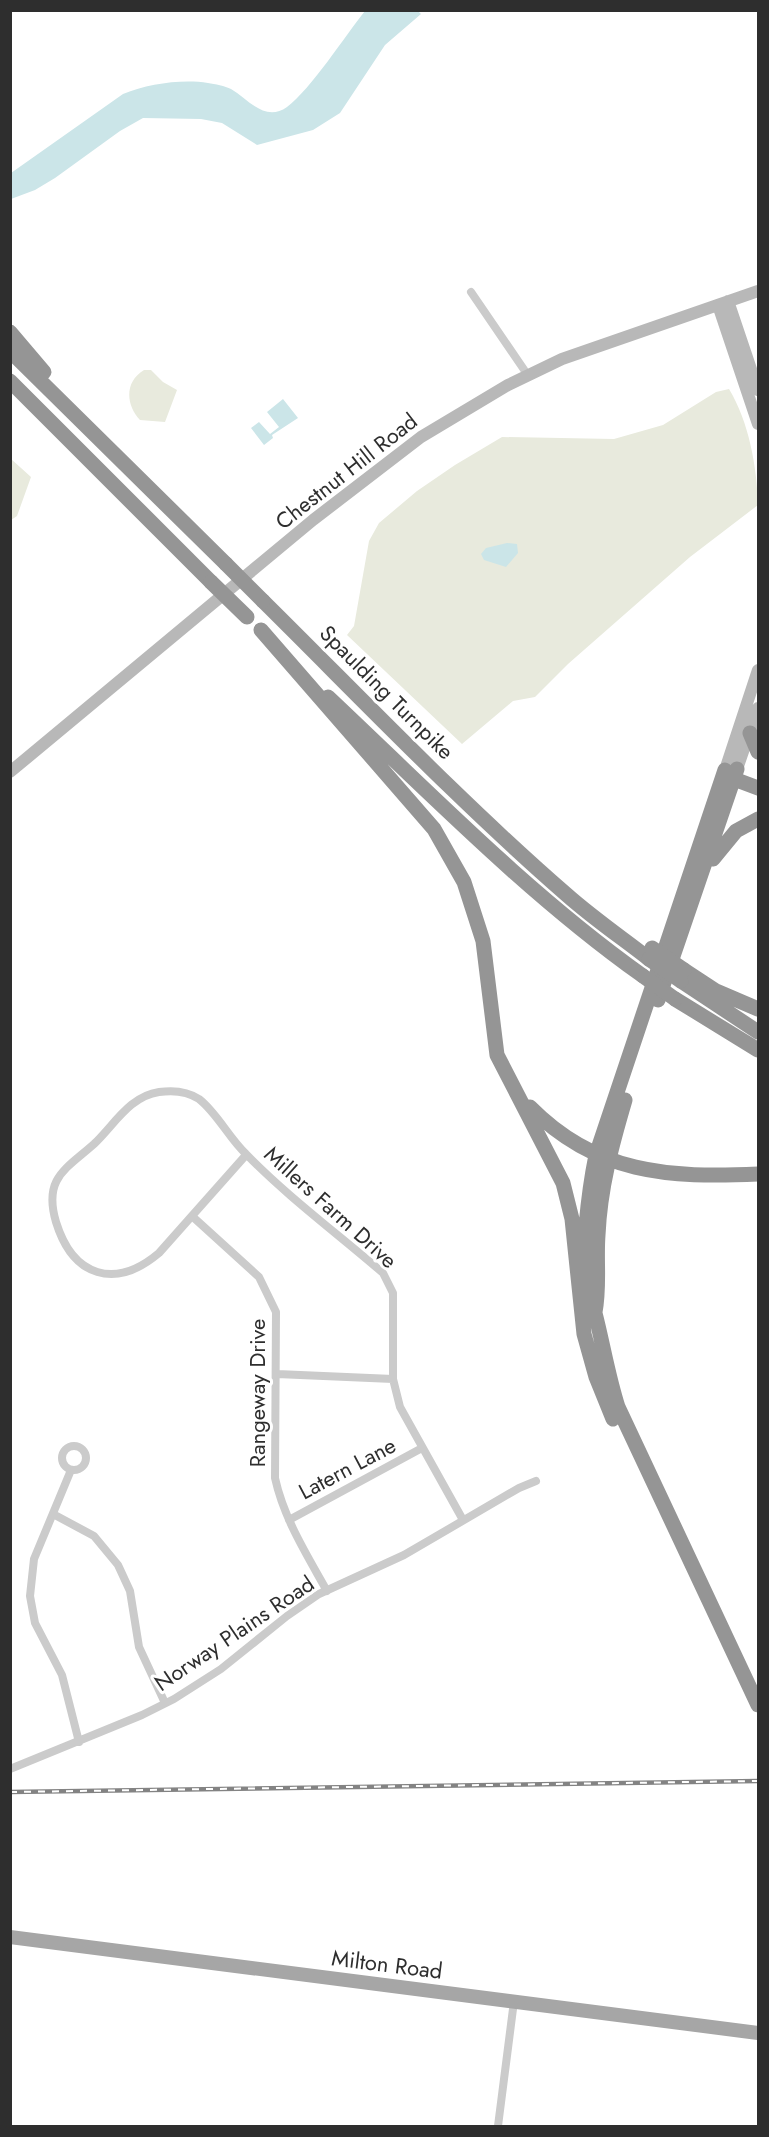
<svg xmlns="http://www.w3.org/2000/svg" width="769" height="2137" font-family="Jost,sans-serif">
<rect width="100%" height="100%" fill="#fff"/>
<path fill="#e8eadd" d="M 144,370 L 151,370 L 163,382 L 177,390 L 165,422 L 140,420 C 126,405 124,382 144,370 Z
M 729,389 C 749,422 757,467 758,505 L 690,557 L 568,664 L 535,697 L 513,701 L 462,744 L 347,635 L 354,626 L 369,541 L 379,523 L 417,491 L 455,465 L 502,437 L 614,439 L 663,425 L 716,392 Z
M 10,458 L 31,477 L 17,516 L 11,520 Z"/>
<path fill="#cbe5e8" d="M 365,11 L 418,11 L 421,14 L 385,45 L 340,113 L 313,130 L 257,145 L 222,123 L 201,119 L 143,118 L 120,131 L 55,178 L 35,190 L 11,199 L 11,173 L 123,94 C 148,84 181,79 208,83 C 215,84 225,86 231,89 C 248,99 265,123 287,107 C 311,89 345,36 365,11 Z
M 283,399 L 298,418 L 272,435 L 273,438 L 264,445 L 251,428 L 259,422 L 270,434 L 279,427 L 267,412 Z
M 507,543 L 517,544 L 518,553 L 506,567 L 484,560 L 481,554 L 486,548 Z"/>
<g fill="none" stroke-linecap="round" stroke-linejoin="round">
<path stroke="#cbcbcb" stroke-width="8" d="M 471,292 L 527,374
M 246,1155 L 159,1253 C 115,1290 73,1277 56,1222 C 43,1178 66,1169 94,1144 C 114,1125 130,1096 159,1092 C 173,1090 187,1091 199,1099 C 217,1113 229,1138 246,1154 C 288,1197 338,1234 383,1273 L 393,1293 L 393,1379 L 400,1407 L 463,1520
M 193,1217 L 259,1277 L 276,1312 L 275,1478 C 284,1519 307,1555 327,1591
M 277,1374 L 393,1379
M62 1458a12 12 0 1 1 24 0a12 12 0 1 1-24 0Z
M 71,1470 L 34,1559 L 30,1596 L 35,1623 L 62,1675 L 79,1742
M 53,1514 L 94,1536 L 118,1565 L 130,1591 L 139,1647 L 165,1703
M 289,1520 L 422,1448
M 10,1769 L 142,1715 L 174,1699 L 221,1669 L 287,1616 L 319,1594 L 404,1555 L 519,1488 L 536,1481
M 498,2126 L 514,2001"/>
<path stroke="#b8b8b8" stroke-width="12" d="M 728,301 L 758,390
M 718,305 L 758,424
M 737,769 L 758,708
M 725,770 L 758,670
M 10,772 L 313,520 L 421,437 L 508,385 L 562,359 L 758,291"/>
<path stroke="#a6a6a6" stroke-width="14" d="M 10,1937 L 758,2033"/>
<path stroke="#959595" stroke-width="15" d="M 10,332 L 44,372
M 10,351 L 226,564
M 10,381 L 211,582
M 263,601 C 363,700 460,802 567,895 C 593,918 622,938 649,959
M 261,630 L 434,829 L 464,882 L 483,941 L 497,1055 L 563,1183 L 572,1219 L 584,1334 L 596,1377 L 613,1419
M 328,697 C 430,793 529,895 643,976
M 750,733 L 758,752
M 725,770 L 596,1155 C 589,1189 580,1258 587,1292 C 588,1299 593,1306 595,1313 C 603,1344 608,1376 618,1407 L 758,1705
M 727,772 L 734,779 L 758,788
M 713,859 L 736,831 L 758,819
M 684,970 L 716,991 L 758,1009
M 681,981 L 758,1032
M 675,999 L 758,1050
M 658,1000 L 737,769
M 530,1107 C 596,1174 669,1178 758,1174
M 595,1312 C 600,1286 596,1261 598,1235 C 600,1188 612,1144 625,1100"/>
<g stroke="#838383" stroke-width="4.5">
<path id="rail" d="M 10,1792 L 758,1781"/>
</g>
<use href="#rail" stroke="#fff" stroke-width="2" stroke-dasharray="7" stroke-linecap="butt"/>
<path stroke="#959595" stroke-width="15" d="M 226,564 L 263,601
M 211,582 L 247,617
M 652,948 L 684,970
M 649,959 L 681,981
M 643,976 L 675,999"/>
</g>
<g text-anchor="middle" stroke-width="6" stroke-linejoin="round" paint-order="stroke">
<g font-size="22" fill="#2e2e2e" stroke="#fff">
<text transform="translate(346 471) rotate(-38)" y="8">Chestnut Hill Road</text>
<text transform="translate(387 692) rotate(45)" y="8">Spaulding Turnpike</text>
<text transform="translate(331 1207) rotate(42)" y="8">Millers Farm Drive</text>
<text transform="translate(257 1393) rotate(-90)" y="8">Rangeway Drive</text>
<text transform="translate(347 1468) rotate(-28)" y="8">Latern Lane</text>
<text transform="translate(234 1633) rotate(-34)" y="8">Norway Plains Road</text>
<text transform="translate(387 1964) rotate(7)" y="8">Milton Road</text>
</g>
</g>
<rect width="769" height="2137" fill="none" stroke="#2e2e2e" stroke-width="24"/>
</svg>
